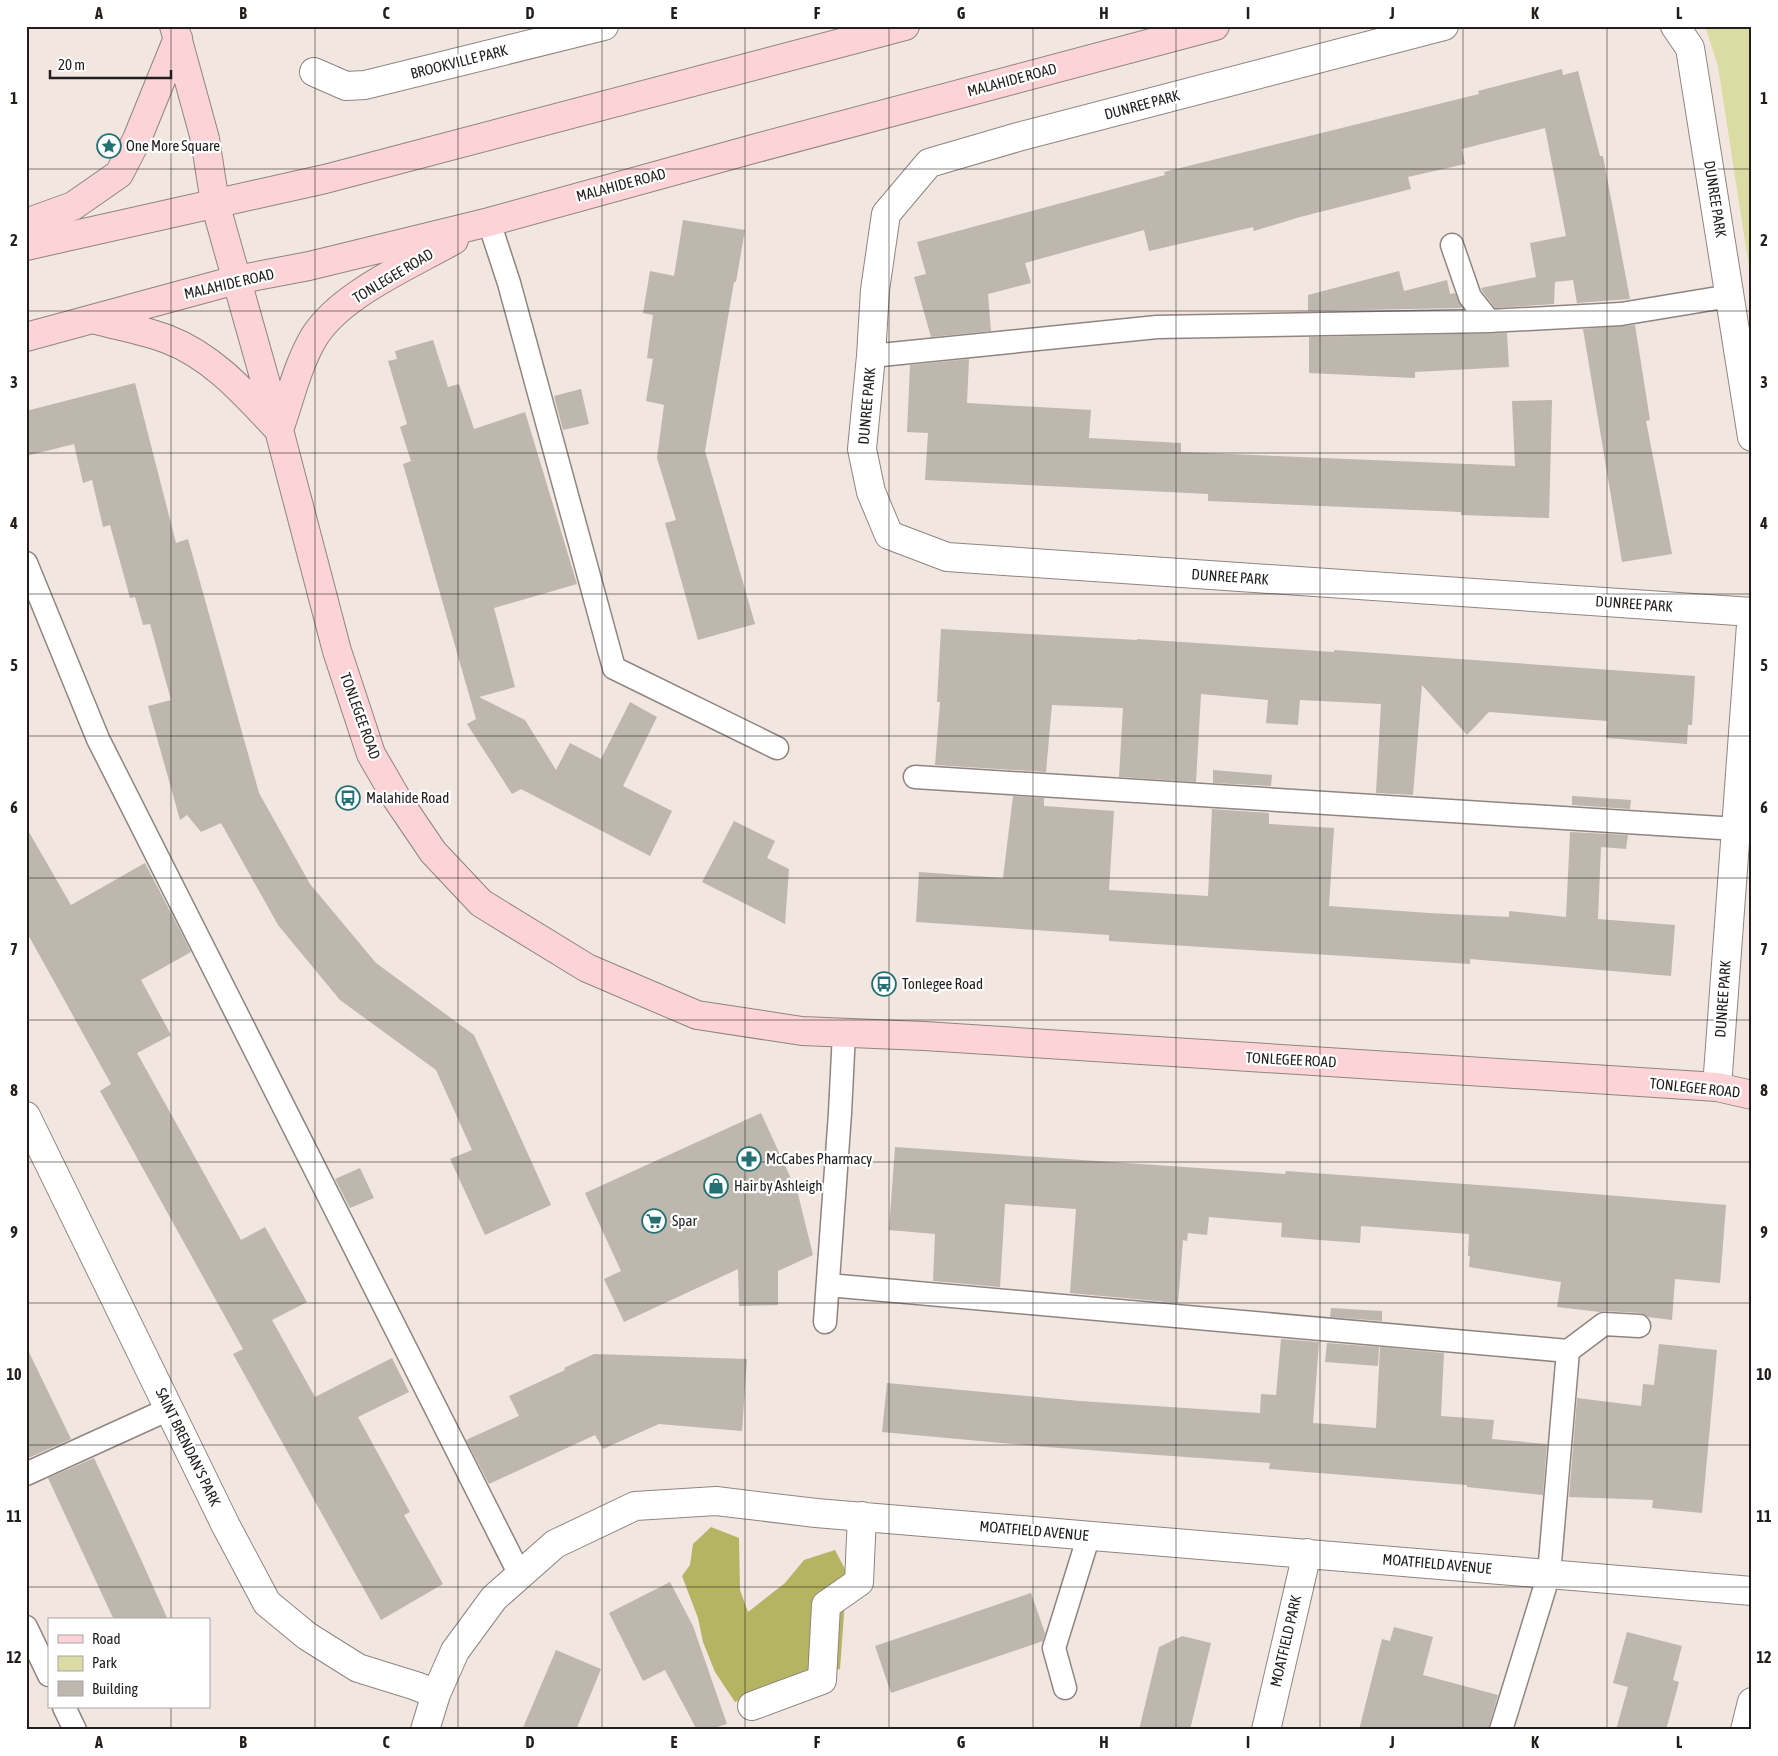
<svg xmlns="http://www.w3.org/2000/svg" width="1778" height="1756" font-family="'Asap Condensed',sans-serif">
<rect width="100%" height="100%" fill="#f1e6e0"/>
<path fill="#dbdca3" d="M 1705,26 L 1752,26 L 1752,287 L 1718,66 Z"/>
<path fill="#b4b463" d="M 711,1527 L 739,1538 L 740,1590 L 748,1612 L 785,1583 L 804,1560 L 835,1550 L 847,1573 L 840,1669 L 767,1687 L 735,1702 L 715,1672 L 703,1642 L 698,1618 L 682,1576 L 690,1565 L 693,1544 Z"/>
<path fill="#bdb7ae" d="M 1562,69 L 1563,75 L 1578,71 L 1600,156 L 1603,156 L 1630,299 L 1577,303 L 1573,280 L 1555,282 L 1554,304 L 1495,308 L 1482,291 L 1481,288 L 1536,277 L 1530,243 L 1566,236 L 1545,128 L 1462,149 L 1465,164 L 1408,177 L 1411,189 L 1300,217 L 1254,231 L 1253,227 L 1149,251 L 1144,230 L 1025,263 L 1031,283 L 988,294 L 991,331 L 931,337 L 914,277 L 926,274 L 917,242 L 1165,175 L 1164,172 L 1479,94 L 1478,91 Z
M 683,220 L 745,230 L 736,282 L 734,282 L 705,451 L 755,624 L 698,640 L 665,523 L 676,520 L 657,458 L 664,405 L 646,401 L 653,359 L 647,358 L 653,315 L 643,313 L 650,271 L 674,276 Z
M 1399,271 L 1404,291 L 1447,280 L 1450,294 L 1455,293 L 1462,308 L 1308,311 L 1308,295 Z
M 1635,325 L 1650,420 L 1646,421 L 1672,554 L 1622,562 L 1583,329 Z
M 1507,333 L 1509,367 L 1415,372 L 1415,378 L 1309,373 L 1309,337 Z
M 433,340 L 448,387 L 459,384 L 474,429 L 525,412 L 577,584 L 494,608 L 515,687 L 479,697 L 525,720 L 556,770 L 570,743 L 601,759 L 630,702 L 657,717 L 623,786 L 672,811 L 650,856 L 521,789 L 512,794 L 467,724 L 476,719 L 403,464 L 411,461 L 400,427 L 407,424 L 388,361 L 397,359 L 395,351 Z
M 969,359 L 967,403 L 1091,410 L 1089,438 L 1181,443 L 1181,452 L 1515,466 L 1512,401 L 1552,400 L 1549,518 L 1461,515 L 1461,512 L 1208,501 L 1208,494 L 925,480 L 928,433 L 907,432 L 910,365 Z
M 135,383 L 176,543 L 188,539 L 259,793 L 310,884 L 376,963 L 474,1035 L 551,1205 L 485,1235 L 450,1159 L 472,1150 L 436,1070 L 340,1000 L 278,925 L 221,823 L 201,832 L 187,815 L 180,820 L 148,706 L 171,700 L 150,624 L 143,625 L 135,597 L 130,598 L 110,525 L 103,527 L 92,480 L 83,483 L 74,444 L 26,456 L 26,411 Z
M 581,389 L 589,424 L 563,430 L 554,396 Z
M 941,629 L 1137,640 L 1137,639 L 1334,652 L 1334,650 L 1695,676 L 1692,725 L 1688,725 L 1687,744 L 1606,738 L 1607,721 L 1489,712 L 1467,735 L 1422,685 L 1413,795 L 1376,793 L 1381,704 L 1300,700 L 1298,725 L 1266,723 L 1268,700 L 1201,694 L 1196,782 L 1119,777 L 1123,708 L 1052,705 L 1046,772 L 935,765 L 940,702 L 937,702 Z
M 1213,770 L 1272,775 L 1271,786 L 1213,783 Z
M 1013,796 L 1044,798 L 1044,806 L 1114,811 L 1109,890 L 1208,896 L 1212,809 L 1269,813 L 1269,824 L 1334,828 L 1329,906 L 1429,913 L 1509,917 L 1509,911 L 1566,917 L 1570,832 L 1628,835 L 1626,849 L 1601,847 L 1598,919 L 1675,925 L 1671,976 L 1470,959 L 1470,964 L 1109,941 L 1109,935 L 916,922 L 919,872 L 1003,878 Z
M 1572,796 L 1631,800 L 1630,809 L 1572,805 Z
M 734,821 L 775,841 L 767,858 L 789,869 L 785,924 L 702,882 Z
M 26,827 L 71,905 L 145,863 L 183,936 L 191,952 L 141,980 L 171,1035 L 137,1053 L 241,1240 L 265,1227 L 307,1302 L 272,1320 L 315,1397 L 392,1358 L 409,1392 L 358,1417 L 410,1512 L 404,1515 L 443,1584 L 381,1620 L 233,1354 L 243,1349 L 100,1091 L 111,1084 L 26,931 Z
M 761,1113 L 798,1194 L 813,1255 L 778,1271 L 778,1305 L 739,1306 L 738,1269 L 624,1322 L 604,1279 L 621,1271 L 585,1193 Z
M 895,1147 L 1285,1174 L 1286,1171 L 1520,1188 L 1726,1205 L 1720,1283 L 1675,1279 L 1672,1320 L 1648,1317 L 1640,1313 L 1605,1311 L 1600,1312 L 1557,1307 L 1561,1282 L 1469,1267 L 1470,1256 L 1468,1256 L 1469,1234 L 1361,1226 L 1360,1243 L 1281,1237 L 1282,1223 L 1209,1217 L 1207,1235 L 1188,1233 L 1187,1241 L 1183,1240 L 1178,1303 L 1070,1293 L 1076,1209 L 1005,1204 L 1000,1287 L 933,1281 L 935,1234 L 889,1230 Z
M 360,1168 L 374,1198 L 350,1208 L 335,1179 Z
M 1331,1308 L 1382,1311 L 1382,1321 L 1330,1317 Z
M 1281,1339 L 1319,1342 L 1313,1423 L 1376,1428 L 1380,1347 L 1444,1353 L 1441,1416 L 1494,1420 L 1492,1439 L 1547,1444 L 1543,1495 L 1467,1487 L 1467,1485 L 1269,1469 L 1270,1463 L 1046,1447 L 882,1432 L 887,1383 L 1080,1401 L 1260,1413 L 1261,1394 L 1276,1395 Z
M 1327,1343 L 1379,1347 L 1378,1366 L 1325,1362 Z
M 1659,1344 L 1717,1350 L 1702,1513 L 1652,1508 L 1653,1500 L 1569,1497 L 1577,1398 L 1641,1406 L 1643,1384 L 1654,1385 Z
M 26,1346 L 71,1439 L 26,1459 Z
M 594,1354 L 747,1359 L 742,1431 L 659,1424 L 603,1449 L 595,1435 L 489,1484 L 466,1440 L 519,1416 L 509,1396 L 565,1370 L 564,1368 Z
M 94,1458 L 139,1555 L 168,1620 L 114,1620 L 48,1478 Z
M 670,1582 L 693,1626 L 727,1724 L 707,1730 L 697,1730 L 665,1670 L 643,1681 L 609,1613 Z
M 1031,1593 L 1045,1633 L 1043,1641 L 891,1693 L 875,1646 Z
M 1394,1627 L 1433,1637 L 1423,1675 L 1498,1695 L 1488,1730 L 1359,1730 L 1382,1639 L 1390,1641 Z
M 1627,1632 L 1682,1646 L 1673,1680 L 1679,1682 L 1666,1730 L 1616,1730 L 1628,1687 L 1613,1683 Z
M 1182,1636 L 1211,1643 L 1190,1730 L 1139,1730 L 1159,1647 Z
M 556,1650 L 601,1669 L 576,1730 L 522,1730 Z"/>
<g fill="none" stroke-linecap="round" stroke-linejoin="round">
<g stroke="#8f8580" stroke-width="25">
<path id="service" d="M 489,222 L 509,283 L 614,668 L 777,748
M 1452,245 L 1470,297 L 1489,321 L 1621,314 L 1730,296
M 871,356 L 1157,327 L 1489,321
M 26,563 L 98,739 L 520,1575
M 915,777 L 1737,829
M 828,1285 L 1568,1351 L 1604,1324 L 1639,1326
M 825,1322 L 840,1113 L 844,1033
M 26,1474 L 169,1409
M 26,1627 L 49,1675
M 1065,1688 L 1054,1648 L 1089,1535
M 64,1707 L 75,1730
M 1501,1730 L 1549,1574 L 1568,1351"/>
</g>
<g stroke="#8f8580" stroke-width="30">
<path id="minor" d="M 1444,26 L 1018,137 L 929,163 L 886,214 L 875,290 L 871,356 L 862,449 L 871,492 L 889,535 L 947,557 L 1752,612
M 1675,26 L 1690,48 L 1752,437
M 314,72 L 346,86 L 365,85 L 604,26
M 1717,1087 L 1752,611
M 26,1116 L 169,1409 L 226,1526 L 267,1603 L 307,1636 L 358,1668 L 416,1686 L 436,1694
M 752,1706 L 822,1680 L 826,1605 L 859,1582 L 862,1516
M 425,1730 L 436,1694 L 455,1651 L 494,1598 L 555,1544 L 635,1506 L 716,1501 L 816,1513 L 1752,1591
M 1266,1730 L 1307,1553
M 1745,1730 L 1752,1702"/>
</g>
<g stroke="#8f8580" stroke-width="30">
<path id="secondary" d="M 174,26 L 205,139 L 215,203 L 279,430 L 337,651 L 371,754 L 397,799 L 433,852 L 481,903 L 587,968 L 697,1015 L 802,1031 L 924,1036 L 1717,1087 L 1752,1095
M 26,223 L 73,206 L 119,174 L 137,139 L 178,38
M 26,246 L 325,179 L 905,26
M 93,319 C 118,326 144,330 167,339 C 214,357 246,395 279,430 C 290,399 297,366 314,337 C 341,294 410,265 454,240
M 26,337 L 236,280 L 309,266 L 489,222 L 753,149 L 1215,26"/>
</g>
<use href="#service" stroke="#fff" stroke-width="22"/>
<use href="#minor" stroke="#fff" stroke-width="28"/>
<use href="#secondary" stroke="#fcd3d6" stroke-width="28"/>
</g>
<path fill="none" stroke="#211e1c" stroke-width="1" stroke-opacity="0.55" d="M 171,26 L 171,1620M 315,26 L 315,1730M 458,26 L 458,1730M 602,26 L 602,1730M 745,26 L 745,1730M 889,26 L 889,1730M 1033,26 L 1033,1730M 1176,26 L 1176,1730M 1320,26 L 1320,1730M 1463,26 L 1463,1730M 1607,26 L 1607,1730M 26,169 L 1752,169M 26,311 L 1752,311M 26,453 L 1752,453M 26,594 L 1752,594M 26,736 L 1752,736M 26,878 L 1752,878M 26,1020 L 1752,1020M 26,1162 L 1752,1162M 26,1303 L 1752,1303M 26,1445 L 1752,1445M 26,1587 L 1752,1587M 171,1707 L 171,1730"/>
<defs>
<g id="sight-ring" transform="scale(1.25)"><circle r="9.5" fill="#fff" stroke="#257073" stroke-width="1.5"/><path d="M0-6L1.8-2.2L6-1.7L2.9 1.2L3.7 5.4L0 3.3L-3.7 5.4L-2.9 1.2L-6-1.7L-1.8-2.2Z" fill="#257073"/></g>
<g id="bus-ring" transform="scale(1.25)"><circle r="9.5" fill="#fff" stroke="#257073" stroke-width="1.5"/><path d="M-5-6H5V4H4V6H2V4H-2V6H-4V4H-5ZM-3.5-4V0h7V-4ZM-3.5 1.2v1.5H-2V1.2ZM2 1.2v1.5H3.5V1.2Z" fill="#257073"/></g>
<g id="pharmacy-ring" transform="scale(1.25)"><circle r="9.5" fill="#fff" stroke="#257073" stroke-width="1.5"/><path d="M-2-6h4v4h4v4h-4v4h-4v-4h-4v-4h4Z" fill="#257073"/></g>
<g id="shop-ring" transform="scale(1.25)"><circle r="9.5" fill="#fff" stroke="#257073" stroke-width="1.5"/><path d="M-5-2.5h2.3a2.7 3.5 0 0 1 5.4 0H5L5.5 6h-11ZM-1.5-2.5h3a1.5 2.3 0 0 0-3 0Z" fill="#257073"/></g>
<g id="supermarket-ring" transform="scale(1.25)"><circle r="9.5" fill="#fff" stroke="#257073" stroke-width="1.5"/><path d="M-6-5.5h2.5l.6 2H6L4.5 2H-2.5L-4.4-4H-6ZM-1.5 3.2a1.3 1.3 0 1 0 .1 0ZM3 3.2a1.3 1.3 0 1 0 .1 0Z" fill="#257073"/></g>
</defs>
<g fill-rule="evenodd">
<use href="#sight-ring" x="109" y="146"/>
<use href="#bus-ring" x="348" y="798"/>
<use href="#bus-ring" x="884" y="984"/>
<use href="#pharmacy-ring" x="749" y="1159"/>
<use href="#shop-ring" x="716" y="1186"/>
<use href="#supermarket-ring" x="654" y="1221"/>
</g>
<g text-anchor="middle" stroke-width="4.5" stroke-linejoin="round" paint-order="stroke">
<g font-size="15" fill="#211e1c" stroke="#fff">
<text transform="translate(459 62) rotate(-14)" y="5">BROOKVILLE PARK</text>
<text transform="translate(1012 80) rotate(-15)" y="5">MALAHIDE ROAD</text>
<text transform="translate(1142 105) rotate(-15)" y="5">DUNREE PARK</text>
<text transform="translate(621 185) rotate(-15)" y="5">MALAHIDE ROAD</text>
<text transform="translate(1715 199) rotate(81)" y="5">DUNREE PARK</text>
<text transform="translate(393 276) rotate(-31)" y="5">TONLEGEE ROAD</text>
<text transform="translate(229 284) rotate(-13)" y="5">MALAHIDE ROAD</text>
<text transform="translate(867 406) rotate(-85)" y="5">DUNREE PARK</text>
<text transform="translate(1230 577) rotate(4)" y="5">DUNREE PARK</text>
<text transform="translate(1634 604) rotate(4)" y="5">DUNREE PARK</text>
<text transform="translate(360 716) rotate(70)" y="5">TONLEGEE ROAD</text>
<text transform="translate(1723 999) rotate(-86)" y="5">DUNREE PARK</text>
<text transform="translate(1291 1060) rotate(3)" y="5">TONLEGEE ROAD</text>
<text transform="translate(1695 1088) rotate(6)" y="5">TONLEGEE ROAD</text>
<text transform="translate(188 1447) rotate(64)" y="5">SAINT BRENDAN'S PARK</text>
<text transform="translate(1034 1531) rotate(5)" y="5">MOATFIELD AVENUE</text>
<text transform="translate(1437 1564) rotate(5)" y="5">MOATFIELD AVENUE</text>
<text transform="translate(1286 1641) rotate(-77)" y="5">MOATFIELD PARK</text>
</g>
<g font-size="15" fill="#211e1c" stroke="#fff" text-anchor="start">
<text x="126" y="151">One More Square</text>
<text x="366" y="803">Malahide Road</text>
<text x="902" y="989">Tonlegee Road</text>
<text x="766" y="1164">McCabes Pharmacy</text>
<text x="734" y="1191">Hair by Ashleigh</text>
<text x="672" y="1226">Spar</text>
</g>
</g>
<rect width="1778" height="1756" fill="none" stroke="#ffffff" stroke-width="55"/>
<rect x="48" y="1618" width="162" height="90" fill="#ffffff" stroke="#a6a5a4"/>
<rect x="58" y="1635" width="25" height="8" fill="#fcd3d6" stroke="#a6a5a4"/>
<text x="92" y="1644" font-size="15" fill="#211e1c">Road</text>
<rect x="58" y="1656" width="25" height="15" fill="#dbdca3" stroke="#a6a5a4"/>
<text x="92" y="1668" font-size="15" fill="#211e1c">Park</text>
<rect x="58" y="1681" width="25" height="15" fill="#bdb7ae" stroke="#a6a5a4"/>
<text x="92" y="1694" font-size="15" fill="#211e1c">Building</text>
<path d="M50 70v8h121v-8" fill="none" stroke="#211e1c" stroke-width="2.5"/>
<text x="58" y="70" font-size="15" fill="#211e1c" stroke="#ffffff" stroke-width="4" paint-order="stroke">20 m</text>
<rect x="28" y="28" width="1722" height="1700" fill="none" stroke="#211e1c" stroke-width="2"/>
<g font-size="16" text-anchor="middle" font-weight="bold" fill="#211e1c">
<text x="99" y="19">A</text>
<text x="243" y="19">B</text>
<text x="386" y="19">C</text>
<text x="530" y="19">D</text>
<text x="674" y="19">E</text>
<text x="817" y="19">F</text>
<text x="961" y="19">G</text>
<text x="1104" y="19">H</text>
<text x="1248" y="19">I</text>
<text x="1392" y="19">J</text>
<text x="1535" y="19">K</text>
<text x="1679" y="19">L</text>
<text x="14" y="104">1</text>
<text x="1764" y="104">1</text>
<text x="14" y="246">2</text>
<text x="1764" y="246">2</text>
<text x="14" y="388">3</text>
<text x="1764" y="388">3</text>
<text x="14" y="529">4</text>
<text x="1764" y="529">4</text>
<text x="14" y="671">5</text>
<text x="1764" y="671">5</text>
<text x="14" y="813">6</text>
<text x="1764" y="813">6</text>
<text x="14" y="955">7</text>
<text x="1764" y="955">7</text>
<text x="14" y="1096">8</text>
<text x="1764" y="1096">8</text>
<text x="14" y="1238">9</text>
<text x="1764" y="1238">9</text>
<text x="14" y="1380">10</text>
<text x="1764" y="1380">10</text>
<text x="14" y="1522">11</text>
<text x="1764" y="1522">11</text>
<text x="14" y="1663">12</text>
<text x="1764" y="1663">12</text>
<text x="99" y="1748">A</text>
<text x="243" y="1748">B</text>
<text x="386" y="1748">C</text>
<text x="530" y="1748">D</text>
<text x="674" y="1748">E</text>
<text x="817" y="1748">F</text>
<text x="961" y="1748">G</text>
<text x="1104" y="1748">H</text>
<text x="1248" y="1748">I</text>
<text x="1392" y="1748">J</text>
<text x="1535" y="1748">K</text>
<text x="1679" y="1748">L</text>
</g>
</svg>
